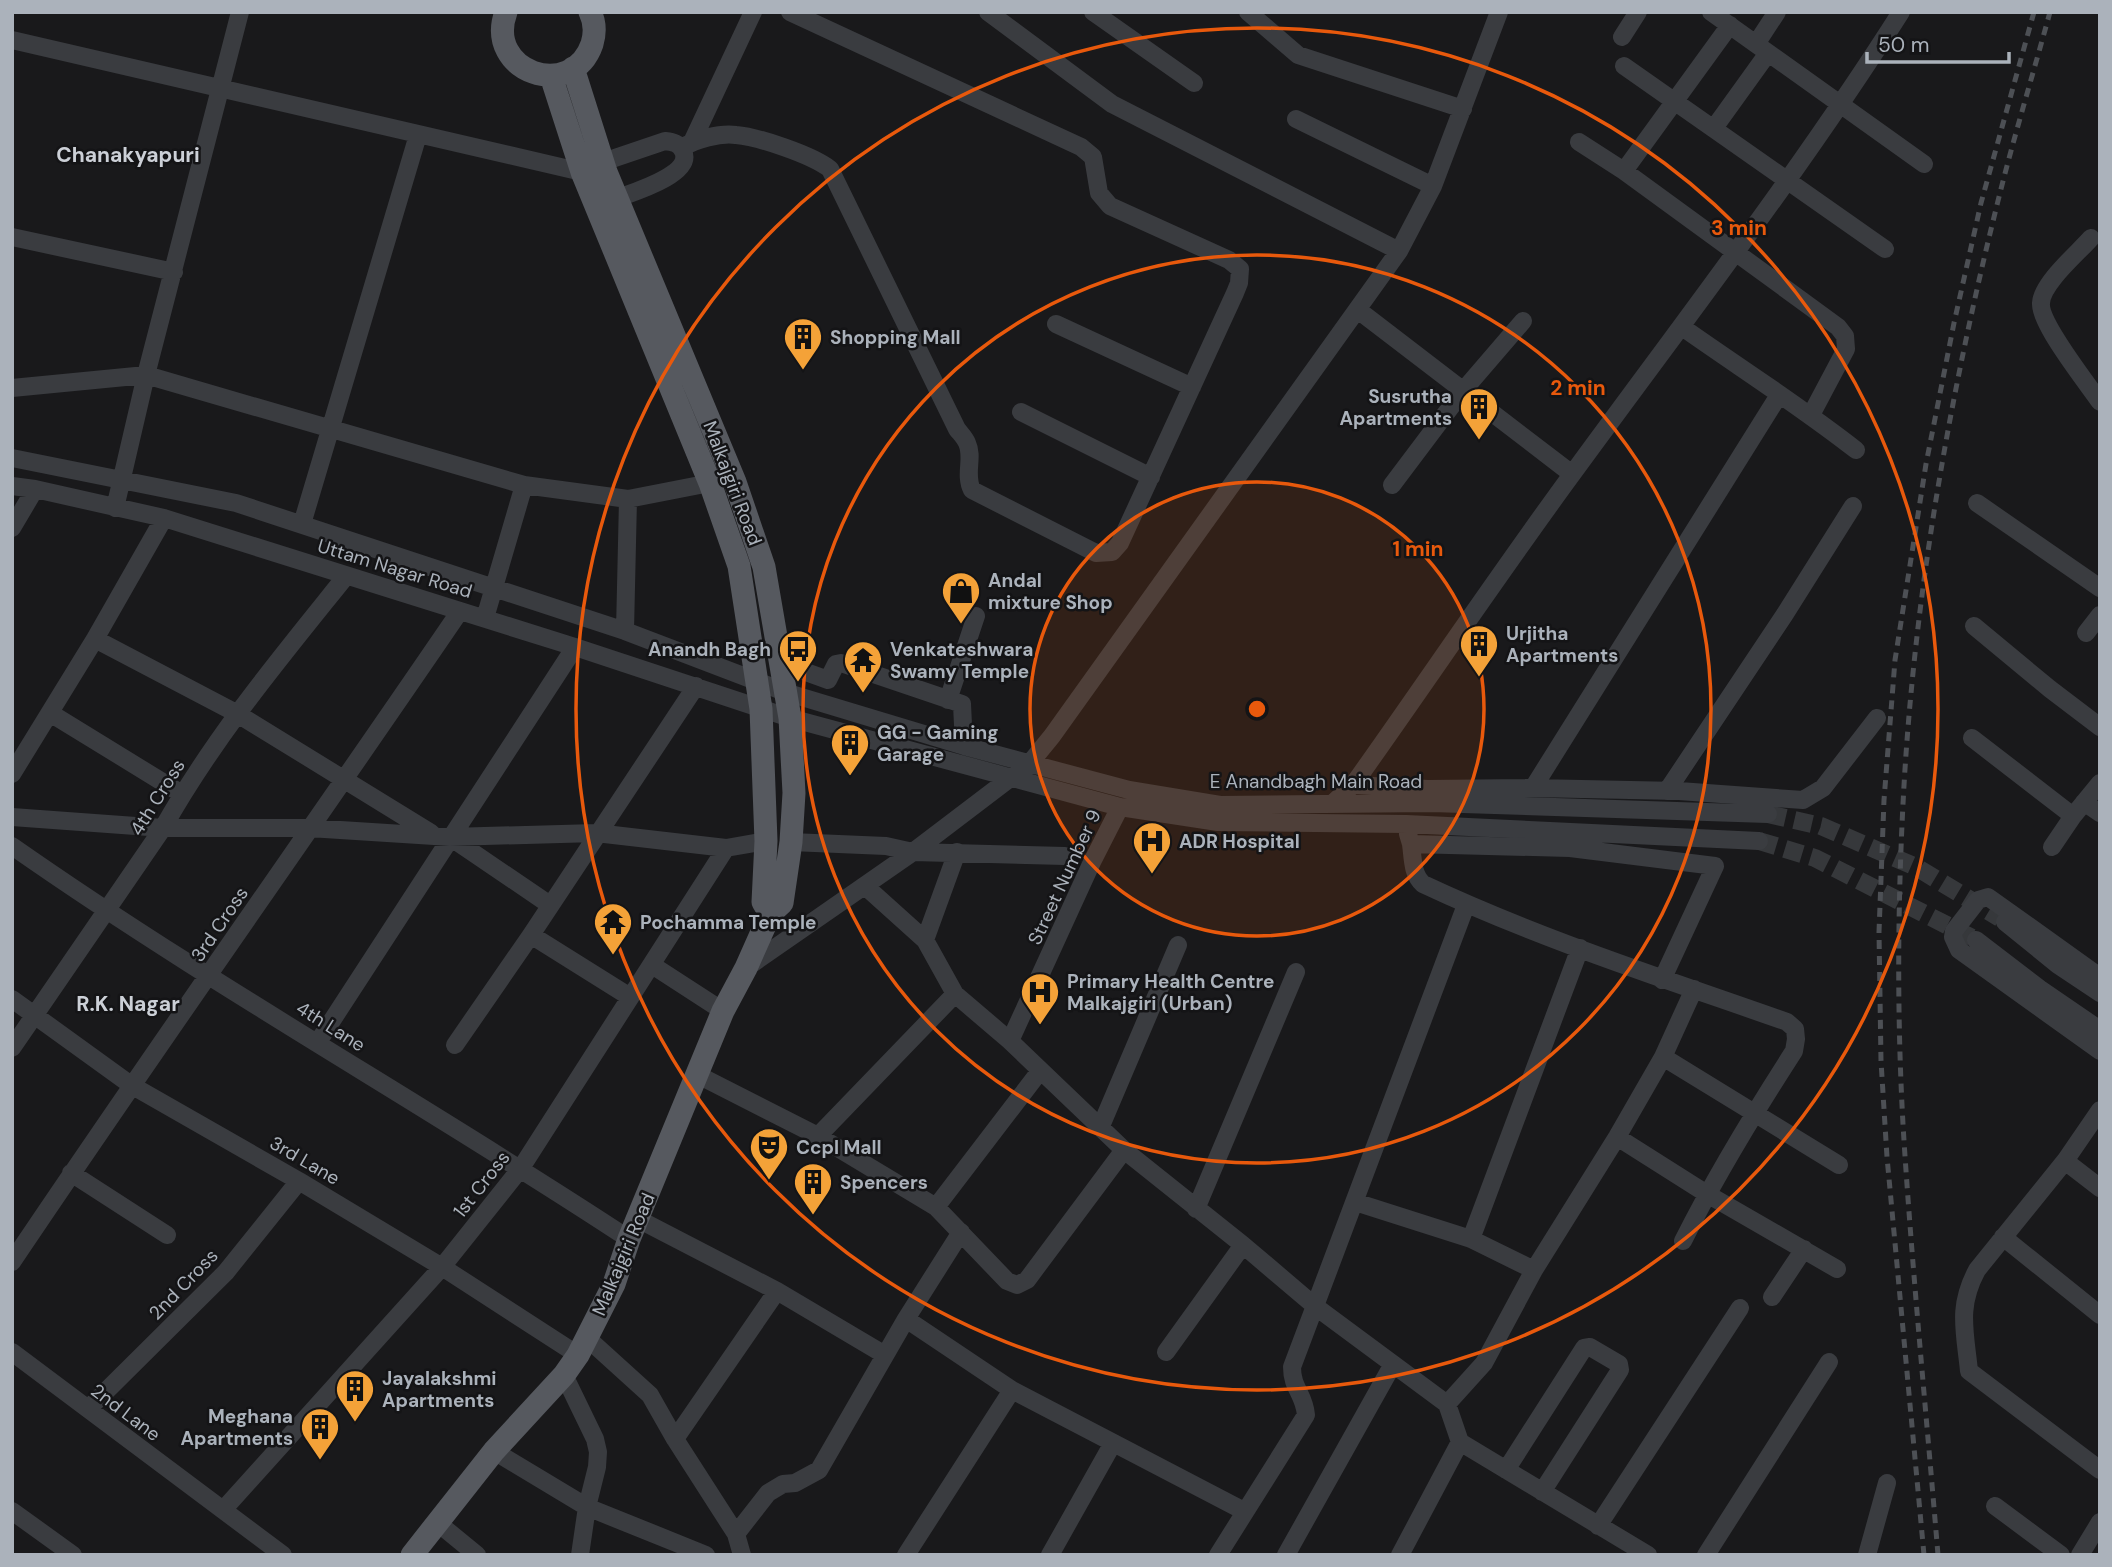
<svg xmlns="http://www.w3.org/2000/svg" width="2112" height="1567" font-family="'DM Sans',sans-serif">
<rect width="100%" height="100%" fill="#19191b"/>
<g fill="none" stroke-linecap="round" stroke-linejoin="round">
<path stroke="#36383b" stroke-width="18" stroke-dasharray="18 9" stroke-linecap="butt" d="M 1768,814 L 1821,826 L 1916,867 L 2000,918
M 1759,841 L 1815,858 L 1976,940"/>
<path stroke="#3a3c40" stroke-width="18" d="M 988,12 L 1112,104 L 1399,251
M 1093,12 L 1194,83
M 1248,12 L 1298,55 L 1463,109
M 1711,12 L 1924,164
M 1622,37 L 1638,12
M 12,40 L 582,172
M 1756,44 L 1777,12
M 1624,66 L 1885,249
M 1296,119 L 1433,186
M 1714,128 L 1768,53
M 692,142 L 753,12
M 1579,142 L 1624,171 L 1838,327 L 1845,336 L 1846,349 L 1811,415
M 682,148 C 695,139 720,133 736,135 C 759,137 812,155 830,169 L 957,429 C 960,433 965,438 967,443 C 974,458 964,474 972,490 L 1096,553 L 1112,552 L 1120,543 L 1235,293 L 1239,283 L 1240,269 L 1229,260 L 1110,206 L 1099,193 L 1093,157 L 1081,147 L 790,12
M 603,162 L 665,141 C 673,142 679,143 683,151 C 694,174 634,192 618,198
M 1624,171 L 1730,25
M 12,237 L 174,272
M 2091,238 C 2078,253 2042,283 2041,303 C 2039,323 2087,383 2100,402
M 1358,310 L 1572,474
M 1056,324 L 1192,387
M 1682,327 C 1740,368 1800,406 1856,450
M 12,388 L 146,375 L 524,485 L 628,499 L 710,483
M 1021,412 L 1151,477
M 12,458 L 236,503 L 625,631 L 785,692 L 964,746 L 1129,790 L 1220,805 L 1432,803 L 1768,814
M 1392,485 L 1462,392 L 1523,321
M 12,486 L 35,489 L 164,518 L 575,647 L 790,718 L 1120,807 L 1218,822 L 1406,824 L 1759,841
M 1977,503 L 2100,588
M 115,508 L 146,375 L 240,12
M 302,524 L 418,135
M 12,528 L 35,489
M 485,618 L 524,485
M 1974,626 L 2050,689 L 2100,727
M 625,631 L 628,499
M 2086,633 L 2100,615
M 95,639 L 236,713 L 431,833
M 781,663 L 828,680 L 836,664 L 841,663 L 962,704 L 964,746
M 948,700 L 976,616
M 50,713 L 182,794
M 1972,738 L 2073,816
M 12,774 L 95,639 L 164,518
M 1353,785 L 1428,789 L 1533,788 L 1679,791 L 1803,800 L 1823,788 L 1877,718
M 1533,788 L 1779,395
M 1667,791 L 1785,614 L 1853,506
M 2084,802 L 2100,813
M 1332,804 L 1353,785 C 1427,681 1498,575 1573,473 C 1684,321 1800,171 1901,12
M 12,817 L 163,828 L 309,828 L 450,837 L 596,833 L 726,848 L 766,841
M 1408,834 L 1411,844 L 1570,848 L 1715,866 L 1662,980
M 450,837 L 550,905
M 791,842 L 886,846 L 913,852 L 1065,856
M 1411,844 C 1413,858 1412,874 1423,884 C 1540,939 1665,979 1787,1022 L 1795,1029 L 1796,1039 L 1794,1051 C 1754,1113 1716,1175 1683,1241
M 12,846 C 212,986 426,1105 629,1239
M 2052,847 L 2073,816 L 2100,783
M 865,886 L 925,940 L 955,994 L 1010,1041 L 1124,1150 L 1243,1245 L 1316,1307 L 1447,1404 L 1460,1442 L 1648,1555
M 2005,922 L 2058,965 L 2100,993
M 531,935 L 630,997
M 925,940 L 957,852
M 1976,940 L 2040,989 L 2100,1030
M 652,965 L 723,1011
M 746,968 L 913,852 L 1030,763 L 1052,736 L 1399,251 L 1433,186 L 1499,12
M 2100,977 L 1988,897 L 1978,900 L 1954,931 L 1953,937 L 1959,950 L 2100,1051
M 12,999 L 131,1085 L 299,1181 L 442,1267 L 578,1355
M 1010,1041 L 1092,862 L 1120,807
M 318,1042 L 575,647
M 455,1045 L 531,935 L 696,686
M 12,1048 L 163,828 C 214,737 281,657 346,576
M 1663,1057 L 1839,1165
M 696,1074 L 818,1136 L 936,1207 L 1007,1281 L 1017,1285 L 1027,1280 L 1124,1150
M 2100,1110 L 2065,1161 L 1977,1270 C 1957,1307 1965,1331 1969,1371 L 2100,1470
M 1101,1126 L 1178,945
M 818,1136 L 955,994
M 1617,1137 L 1707,1194 L 1837,1269
M 2065,1161 L 2100,1188
M 71,1173 L 167,1235
M 1355,1202 L 1471,1239 L 1534,1270
M 936,1207 L 1040,1071
M 1196,1209 L 1296,972
M 638,1219 L 777,1291 L 885,1355
M 2003,1237 L 2100,1315
M 1471,1239 L 1580,948
M 12,1262 C 159,1043 312,828 460,611
M 1772,1297 L 1804,1249
M 906,1319 L 1012,1390 L 1244,1511
M 586,1337 L 650,1395 L 675,1439 L 736,1534 L 742,1555
M 12,1352 L 283,1555
M 1166,1352 L 1243,1245
M 564,1375 L 595,1439 L 598,1452 L 597,1467 L 587,1507 L 580,1555
M 1447,1404 L 1484,1363 L 1534,1270 L 1617,1137 L 1663,1057 L 1694,989
M 88,1409 L 226,1272 L 299,1181
M 675,1439 L 777,1291
M 494,1451 L 587,1507 L 706,1555
M 1506,1470 L 1584,1348 L 1590,1347 L 1619,1364 L 1620,1370 L 1542,1492
M 1995,1506 L 2061,1555
M 223,1510 L 442,1267 L 521,1168 L 726,848
M 12,1511 L 73,1555
M 438,1523 L 477,1555
M 1598,1526 L 1740,1308
M 736,1534 L 768,1493 L 783,1484 L 795,1483 L 819,1470 L 906,1319 L 961,1232
M 906,1555 L 1012,1390
M 1050,1555 L 1113,1443
M 1218,1555 L 1306,1415 C 1304,1393 1292,1389 1292,1367 L 1466,905
M 1286,1555 L 1393,1364
M 1400,1555 L 1460,1442
M 1706,1555 L 1829,1362
M 1867,1555 L 1887,1483
M 2080,1555 L 2100,1522"/>
<path stroke="#56595f" stroke-width="23" d="M 506,12 C 484,72 572,102 592,44 C 595,34 595,22 590,12
M 551,76 L 582,172 L 710,483 L 739,566 L 761,709 L 766,841 L 763,902 L 770,914
M 412,1555 L 494,1451 L 564,1375 L 578,1355 L 614,1284 L 629,1239 L 723,1011 L 746,968 L 770,914 L 782,903 L 791,842 L 794,793 L 790,718 L 764,567 L 735,482 L 606,172 L 573,68"/>
<path stroke="#4d5055" stroke-width="5" stroke-dasharray="9 7" stroke-linecap="butt" d="M 1924,1555 L 1887,1157 L 1881,1061 L 1879,932 L 1884,800 L 1895,660 L 1926,464 L 1954,323 L 1981,203 L 2034,12
M 1938,1555 C 1927,1422 1914,1289 1905,1156 C 1897,1040 1897,921 1903,804 C 1913,604 1948,403 1996,209 C 2012,143 2032,78 2050,12"/>
</g>
<circle cx="1257" cy="709" r="227" fill="#e8590c" fill-opacity=".12"/>
<g fill="none" stroke="#e8590c" stroke-width="3.5">
<circle cx="1257" cy="709" r="227"/>
<circle cx="1257" cy="709" r="454"/>
<circle cx="1257" cy="709" r="681"/>
</g>
<defs>
<g id="building-pin" transform="scale(2.0125)"><path d="M0 17L-7.5 6A9.5 9.5 0 1 1 7.5 6Z" fill="#f4a238" stroke="#141416"/><path d="M-4-6H4V6H1V3H-1V6H-4ZM-2.5-4.3h1.7v1.8h-1.7ZM.8-4.3h1.7v1.8H.8ZM-2.5-1h1.7V.8h-1.7ZM.8-1h1.7V.8H.8Z" fill="#111"/></g>
<g id="shop-pin" transform="scale(2.0125)"><path d="M0 17L-7.5 6A9.5 9.5 0 1 1 7.5 6Z" fill="#f4a238" stroke="#141416"/><path d="M-5-2.5h2.3a2.7 3.5 0 0 1 5.4 0H5L5.5 6h-11ZM-1.5-2.5h3a1.5 2.3 0 0 0-3 0Z" fill="#111"/></g>
<g id="bus-pin" transform="scale(2.0125)"><path d="M0 17L-7.5 6A9.5 9.5 0 1 1 7.5 6Z" fill="#f4a238" stroke="#141416"/><path d="M-5-6H5V4H4V6H2V4H-2V6H-4V4H-5ZM-3.5-4V0h7V-4ZM-3.5 1.2v1.5H-2V1.2ZM2 1.2v1.5H3.5V1.2Z" fill="#111"/></g>
<g id="temple-pin" transform="scale(2.0125)"><path d="M0 17L-7.5 6A9.5 9.5 0 1 1 7.5 6Z" fill="#f4a238" stroke="#141416"/><path d="M0-6L5-2H3V0L6.5 2.5H4V6H1.5V3h-3V6H-4V2.5H-6.5L-3 0V-2H-5Z" fill="#111"/></g>
<g id="hospital-pin" transform="scale(2.0125)"><path d="M0 17L-7.5 6A9.5 9.5 0 1 1 7.5 6Z" fill="#f4a238" stroke="#141416"/><path d="M-5-5h3v3.5h4V-5h3V5h-3V1.5h-4V5h-3Z" fill="#111"/></g>
<g id="theatre-pin" transform="scale(2.0125)"><path d="M0 17L-7.5 6A9.5 9.5 0 1 1 7.5 6Z" fill="#f4a238" stroke="#141416"/><path d="M-5-5.5Q0-4 5-5.5V0Q5 5 0 6Q-5 5-5 0ZM-3.3-2.5H-1v1.5H-3.3ZM1-2.5H3.3v1.5H1ZM-2.8 1Q0 5.5 2.8 1Z" fill="#111"/></g>
</defs>
<g fill-rule="evenodd">
<use href="#building-pin" x="803" y="337"/>
<use href="#building-pin" x="1479" y="407"/>
<use href="#shop-pin" x="961" y="591"/>
<use href="#building-pin" x="1479" y="644"/>
<use href="#bus-pin" x="798" y="649"/>
<use href="#temple-pin" x="863" y="660"/>
<use href="#building-pin" x="850" y="743"/>
<use href="#hospital-pin" x="1152" y="841"/>
<use href="#temple-pin" x="613" y="922"/>
<use href="#hospital-pin" x="1040" y="992"/>
<use href="#theatre-pin" x="769" y="1147"/>
<use href="#building-pin" x="813" y="1182"/>
<use href="#building-pin" x="355" y="1389"/>
<use href="#building-pin" x="320" y="1427"/>
</g>
<g text-anchor="middle" stroke-width="5" stroke-linejoin="round" paint-order="stroke">
<g font-size="19" font-weight="bold" fill="#abb2bb" stroke="#141416" text-anchor="start">
<text x="830" y="344">Shopping Mall</text>
<text x="1452" y="403" text-anchor="end">Susrutha<tspan x="1452" dy="22">Apartments</tspan></text>
<text x="988" y="587">Andal<tspan x="988" dy="22">mixture Shop</tspan></text>
<text x="1506" y="640">Urjitha<tspan x="1506" dy="22">Apartments</tspan></text>
<text x="771" y="656" text-anchor="end">Anandh Bagh</text>
<text x="890" y="656">Venkateshwara<tspan x="890" dy="22">Swamy Temple</tspan></text>
<text x="877" y="739">GG - Gaming<tspan x="877" dy="22">Garage</tspan></text>
<text x="1179" y="848">ADR Hospital</text>
<text x="640" y="929">Pochamma Temple</text>
<text x="1067" y="988">Primary Health Centre<tspan x="1067" dy="22">Malkajgiri (Urban)</tspan></text>
<text x="796" y="1154">Ccpl Mall</text>
<text x="840" y="1189">Spencers</text>
<text x="382" y="1385">Jayalakshmi<tspan x="382" dy="22">Apartments</tspan></text>
<text x="293" y="1423" text-anchor="end">Meghana<tspan x="293" dy="22">Apartments</tspan></text>
</g>
<g font-size="19" fill="#abb2bb" stroke="#141416">
<text transform="translate(733 483) rotate(69)" y="7">Malkajgiri Road</text>
<text transform="translate(395 568) rotate(17)" y="7">Uttam Nagar Road</text>
<text x="1316" y="788">E Anandbagh Main Road</text>
<text transform="translate(157 797) rotate(-58)" y="7">4th Cross</text>
<text transform="translate(1064 877) rotate(-65)" y="7">Street Number 9</text>
<text transform="translate(219 924) rotate(-56)" y="7">3rd Cross</text>
<text transform="translate(331 1026) rotate(32)" y="7">4th Lane</text>
<text transform="translate(305 1160) rotate(30)" y="7">3rd Lane</text>
<text transform="translate(481 1184) rotate(-52)" y="7">1st Cross</text>
<text transform="translate(623 1254) rotate(-67)" y="7">Malkajgiri Road</text>
<text transform="translate(183 1284) rotate(-46)" y="7">2nd Cross</text>
<text transform="translate(126 1412) rotate(37)" y="7">2nd Lane</text>
</g>
<g font-size="21" font-weight="bold" fill="#ccd0d7" stroke="#141416">
<text x="128" y="162">Chanakyapuri</text>
<text x="128" y="1011">R.K. Nagar</text>
</g>
</g>
<circle cx="1257" cy="709" r="10" fill="#e8590c" stroke="#141416" stroke-width="3.5"/>
<g font-size="21" text-anchor="middle" font-weight="bold" fill="#e8590c" stroke="#141416" stroke-width="5" stroke-linejoin="round" paint-order="stroke">
<text x="1739" y="235">3 min</text>
<text x="1578" y="395">2 min</text>
<text x="1418" y="556">1 min</text>
</g>
<rect width="2112" height="1567" fill="none" stroke="#abb2bb" stroke-width="28"/>
<path d="M1867 52v10h142v-10" fill="none" stroke="#abb2bb" stroke-width="3.5"/>
<text x="1878" y="52" font-size="21" fill="#abb2bb" stroke="#141416" stroke-width="5" paint-order="stroke">50 m</text>
</svg>
